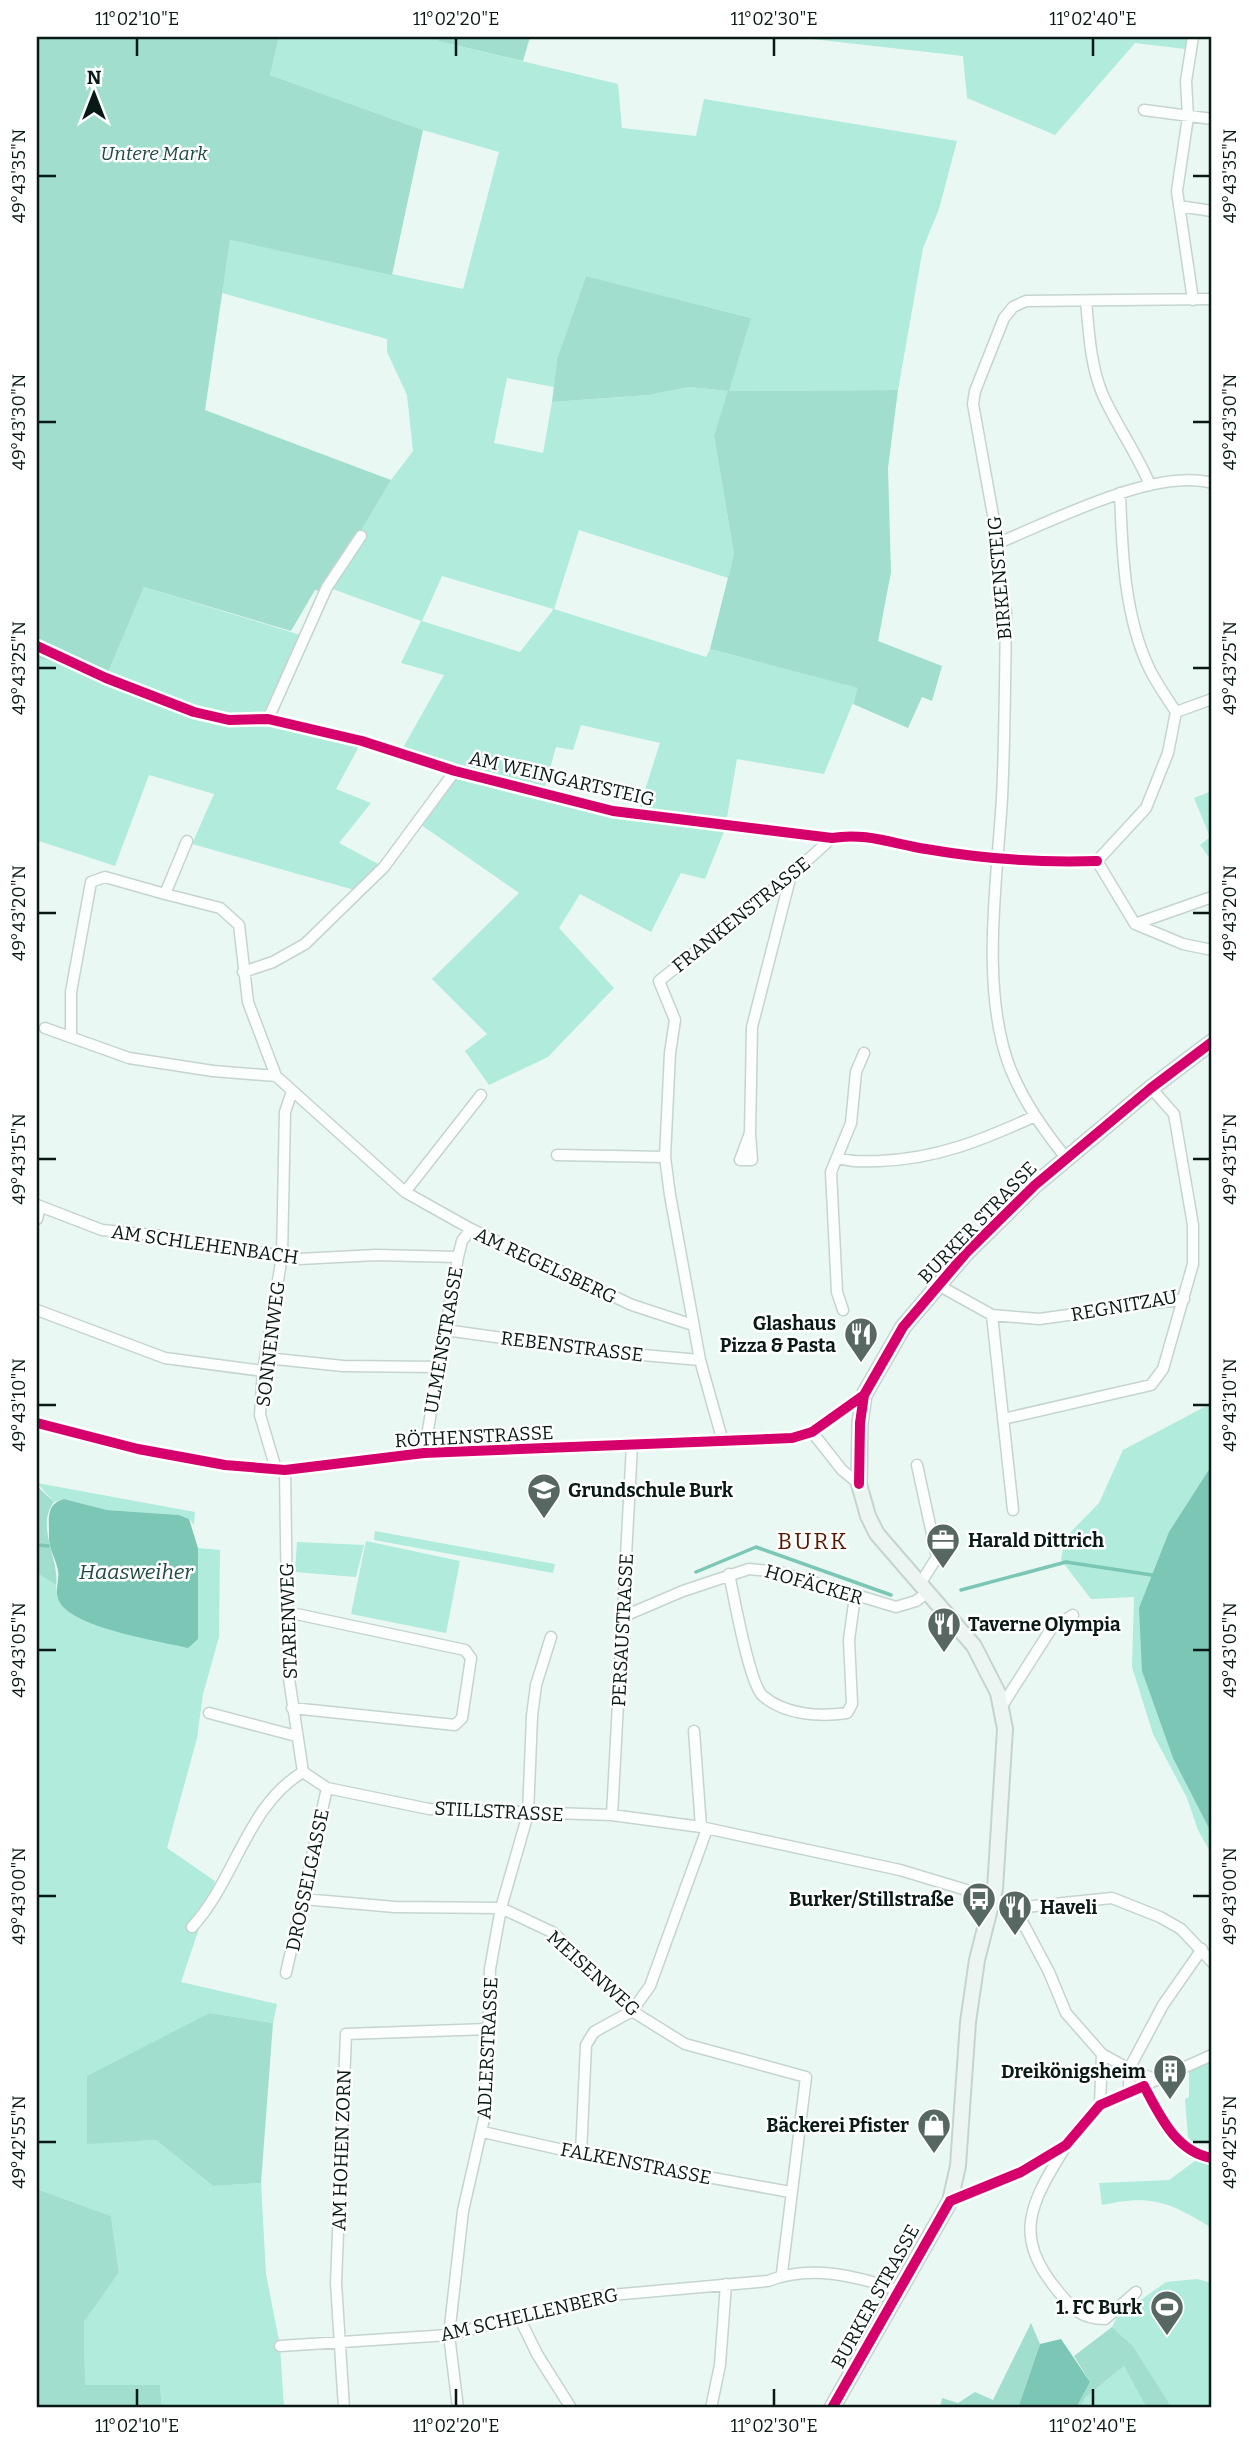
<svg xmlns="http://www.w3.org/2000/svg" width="1249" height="2445" font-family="Bitter,serif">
<rect width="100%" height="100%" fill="#e9f8f3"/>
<path fill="#b0ebdb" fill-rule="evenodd" d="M 279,37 L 439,37 L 438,41 L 618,84 L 622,128 L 696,136 L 704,99 L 957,141 L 939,209 L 923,248 L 898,390 L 729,391 L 714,436 L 734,554 L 728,578 L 579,530 L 554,609 L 706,657 L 710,649 L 859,688 L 824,774 L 737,759 L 725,829 L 705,879 L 681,873 L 651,932 L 580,894 L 559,928 L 614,988 L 548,1057 L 489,1085 L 465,1051 L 487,1034 L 432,979 L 519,893 L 417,822 L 454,772 L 400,753 L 444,675 L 401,663 L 421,621 L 327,587 L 391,480 L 413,451 L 407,395 L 387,352 L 387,339 L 222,293 L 230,240 L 463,289 L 499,152 L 423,130 L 270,75 ZM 586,276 L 751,318 L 728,391 L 689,387 L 649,395 L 552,402 L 543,453 L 494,443 L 507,378 L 554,387 L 557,359 ZM 442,576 L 553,609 L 553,610 L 520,652 L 422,621 ZM 581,725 L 660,743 L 637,815 L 543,793 L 556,747 L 573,750 Z
M 794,37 L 1187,37 L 1185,49 L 1135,43 L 1055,135 L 967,98 L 963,56 Z
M 144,587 L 304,636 L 268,719 L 362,741 L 336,789 L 371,803 L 339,843 L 384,867 L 358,891 L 192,844 L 214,794 L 149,775 L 115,866 L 39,841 L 37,850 L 37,658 L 107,675 Z
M 1212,791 L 1212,853 L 1208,856 L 1200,845 L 1210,837 L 1194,798 Z
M 1212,1403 L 1212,1855 L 1198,1830 L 1187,1798 L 1153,1734 L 1132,1667 L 1134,1597 L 1091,1599 L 1061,1560 L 1065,1538 L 1099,1503 L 1123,1450 Z
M 37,1483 L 195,1512 L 194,1525 L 189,1519 L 179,1515 L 107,1510 L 64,1499 L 54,1502 Z
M 375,1531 L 555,1564 L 553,1573 L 374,1540 Z
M 366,1541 L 460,1561 L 446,1633 L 351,1614 Z
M 297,1542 L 364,1545 L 356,1577 L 295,1572 Z
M 198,1548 L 220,1550 L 219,1637 L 203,1694 L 197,1738 L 167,1848 L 215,1881 L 181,1982 L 277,2004 L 273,2023 L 210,2013 L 87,2143 L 156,2140 L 213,2186 L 261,2183 L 266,2274 L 280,2346 L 284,2408 L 162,2408 L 160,2385 L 85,2386 L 84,2322 L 119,2271 L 111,2216 L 37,2189 L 37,1573 L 56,1585 L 58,1599 L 198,1553 Z
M 1212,2060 L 1212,2142 L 1192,2142 L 1188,2137 L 1185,2099 L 1189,2097 L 1189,2071 Z
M 1199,2158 L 1212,2159 L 1212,2228 C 1170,2202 1151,2194 1102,2205 L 1099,2183 L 1169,2180 Z
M 1197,2279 L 1212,2283 L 1212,2408 L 1171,2408 L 1133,2346 L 1112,2327 L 1117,2317 L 1166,2282 Z
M 1124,2366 L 1149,2407 L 1080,2408 L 1085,2398 Z"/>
<path fill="#a1dece" d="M 37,37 L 279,37 L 270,75 L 423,130 L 392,275 L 230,240 L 205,410 L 391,480 L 324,593 L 315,590 L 291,631 L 144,587 L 107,675 L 37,658 Z
M 439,37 L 530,37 L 523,61 L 438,41 Z
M 586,276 L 751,318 L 729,391 L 898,390 L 888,468 L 891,572 L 878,641 L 942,666 L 932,701 L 922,697 L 908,728 L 853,704 L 858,688 L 710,649 L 734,554 L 714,436 L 728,391 L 689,387 L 649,395 L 552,402 L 557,359 Z
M 37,1486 L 54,1502 C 35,1526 60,1560 56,1585 L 37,1573 Z
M 210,2013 L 273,2023 L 261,2183 L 213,2186 L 156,2140 L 87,2144 L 87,2076 Z
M 37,2189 L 111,2216 L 119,2272 L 84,2322 L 85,2385 L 160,2385 L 162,2408 L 37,2408 Z
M 1031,2323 L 1040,2344 L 1018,2408 L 940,2408 L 942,2398 L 958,2403 L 975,2392 L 993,2400 Z
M 1112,2327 L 1133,2346 L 1170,2405 L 1147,2408 L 1124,2366 L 1085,2398 L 1080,2408 L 1076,2408 L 1090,2382 L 1074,2356 Z"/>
<path fill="#7bc6b4" d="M 1212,1465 L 1212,1834 L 1173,1758 L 1142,1671 L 1139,1608 L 1169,1532 Z
M 64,1499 L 107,1510 L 179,1515 L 189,1519 L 198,1548 L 198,1639 L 188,1648 C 160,1641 72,1628 59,1601 C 54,1590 60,1580 58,1570 C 55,1556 48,1548 49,1534 C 49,1518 46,1504 64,1499 Z
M 1061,2339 L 1090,2382 L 1076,2408 L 1018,2408 L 1040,2344 Z"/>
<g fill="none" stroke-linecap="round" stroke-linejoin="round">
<path stroke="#7bc6b4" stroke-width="3.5" d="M 37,1545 L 48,1546
M 696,1572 L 756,1547 L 891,1595
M 961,1590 L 1066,1562 L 1152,1575"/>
<g stroke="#c5d4d0" stroke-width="13">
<path id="street" d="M 1193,37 L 1186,81 L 1188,117 L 1177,191 L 1193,300
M 1144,110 L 1212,119
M 1179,206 L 1212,211
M 1086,301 C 1089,332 1090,363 1102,393 C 1116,425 1137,453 1150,485
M 1120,493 C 1122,550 1124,617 1150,670 C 1157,684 1167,698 1176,712 L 1168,753 L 1146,808 L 1097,861 L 1135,924 L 1183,944 L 1212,950
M 998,543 C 1053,521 1155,467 1212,483
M 37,646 L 106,678 L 194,712 L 229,720 L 268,719 L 362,741 L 455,771 L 613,811 L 832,838 C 865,832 894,844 926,849 C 984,859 1039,863 1097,861
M 1176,712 L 1212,699
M 268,719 L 327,587 L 361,536
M 165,894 L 220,908 L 239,925 L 248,1002 L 276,1076 L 405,1192 L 471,1229 L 632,1305 L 693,1325
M 1135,924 L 1212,897
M 243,972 L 273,962 L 305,944 L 384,867 L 455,771
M 45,1028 L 129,1058 L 213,1071 L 276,1076
M 71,1037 L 71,992 L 91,882 L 105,877 L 165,894 L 187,841
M 750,1133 L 740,1160 L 752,1160 L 750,1133 L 752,1027 L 791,875
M 557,1155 L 665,1157
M 837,1157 C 851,1163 864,1161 879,1161 C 936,1159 983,1140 1033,1117
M 1066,1158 C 1043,1129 1024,1102 1010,1068 C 980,989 997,881 1002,798 C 1005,736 1005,674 1006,612 L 1001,596 L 998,543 L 973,404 L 975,391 L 1004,318 L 1013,307 L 1026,301 L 1212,299
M 405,1192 L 481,1095
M 37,1205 L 102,1230 L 163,1236 L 299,1259 L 376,1255 L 458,1257
M 37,1219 L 40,1206
M 938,1285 L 992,1315 L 1039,1319 L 1184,1299
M 37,1310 L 165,1358 L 263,1371
M 843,1310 L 837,1292 L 831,1172 L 851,1123 L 856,1072 L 864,1053
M 992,1315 L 1013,1510
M 445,1330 L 597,1351 L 700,1360
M 266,1358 L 343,1366 L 437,1367
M 1003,1419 L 1151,1385 L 1163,1369 L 1193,1264 L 1193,1225 L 1174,1114 L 1151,1088
M 37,1423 L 138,1449 L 225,1465 L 285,1470 L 424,1453 L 792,1438 L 812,1432 L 864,1395
M 812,1432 L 842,1470 L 859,1484
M 723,1442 L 700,1360 L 670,1195 L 665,1157 L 670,1053 L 675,1020 L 659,981 L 791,875 L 832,838
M 424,1453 L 458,1257 L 462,1241 L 471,1229
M 917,1465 L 937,1557 L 920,1584
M 276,1469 L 260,1415 L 263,1371 L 282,1256 L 285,1112 L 292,1091
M 285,1470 L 288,1672 L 303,1772
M 729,1574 C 734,1596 749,1684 763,1696 C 785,1715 820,1717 847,1713 L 852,1704 L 849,1640 L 855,1596
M 287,1612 L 465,1650 L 471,1658 L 462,1718 L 455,1725 L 292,1708
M 622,1617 L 683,1591 L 749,1569 L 780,1572 L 896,1607 L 916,1601 L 928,1592
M 1002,1706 L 1051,1629 L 1073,1615
M 209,1713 L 296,1736
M 694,1731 L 701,1827
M 303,1772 L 327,1788 L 429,1809 L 612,1815 L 701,1827 L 900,1870 L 993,1898 L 1015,1908 L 1112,1898 L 1160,1917 L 1181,1929 L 1212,1962
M 612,1815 L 632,1445
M 303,1899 L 395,1907 L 501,1908 L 554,1933 L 632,2011 L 685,2044 L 806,2077 L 782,2273
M 1015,1908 L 1049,1972 L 1066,2013 L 1102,2054 L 1129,2069 L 1157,2080
M 192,1927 C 235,1881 247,1805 303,1772
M 286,1973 L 327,1788
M 1129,2093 L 1129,2069 L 1163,2005 L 1202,1949
M 1100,2105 L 1102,2054
M 483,2132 L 581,2154 L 790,2192
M 1064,2149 C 1031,2203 1012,2235 1057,2290 C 1072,2308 1080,2319 1105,2319 L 1136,2292
M 581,2154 L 586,2045 L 594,2032 L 632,2011 L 650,1986 L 707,1829
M 950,2201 L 1021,2172 L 1066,2145 L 1100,2105 L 1212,2055
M 519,2317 L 537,2354 L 571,2408
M 280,2346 L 449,2335 L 600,2296 L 768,2281 C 810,2264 858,2276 900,2291
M 344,2408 L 336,2283 L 346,2034 L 488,2029
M 458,2408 L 449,2335 L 463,2211 L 486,2110 L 490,1969 L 501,1908 L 528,1814 L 532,1716 L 536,1685 L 551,1637
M 711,2408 L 720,2365 L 726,2284"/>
</g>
<g stroke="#c5d4d0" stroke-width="18">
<path id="secondary" d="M 832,2408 L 950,2201 L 958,2166 L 968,2022 L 977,1960 L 995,1889 L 1005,1729 L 998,1693 L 974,1646 L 877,1534 L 868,1516 L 859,1484 L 860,1423 L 864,1395 L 903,1327 L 966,1253 L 1035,1185 L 1151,1088 L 1212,1042"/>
</g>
<use href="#street" stroke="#fcfefd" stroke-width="10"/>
<use href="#secondary" stroke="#ecf5f2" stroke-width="14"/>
<g stroke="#fff" stroke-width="15">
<path id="cycleway" d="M 37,646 L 106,678 L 194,712 L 229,720 L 268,719 L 362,741 L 455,771 L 613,811 L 832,838 C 865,832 894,844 926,849 C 984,859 1039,863 1097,861
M 37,1423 L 138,1449 L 225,1465 L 285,1470 L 424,1453 L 792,1438 L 812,1432 L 864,1395
M 859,1484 L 860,1423 L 864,1395 L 903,1327 L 966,1253 L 1035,1185 L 1151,1088 L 1212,1042
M 832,2408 L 950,2201 L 1021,2172 L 1066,2145 L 1100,2105 L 1144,2086 C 1160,2116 1176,2152 1212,2158"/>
</g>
<use href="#cycleway" stroke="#d6006c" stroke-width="10"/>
</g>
<path fill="none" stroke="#091a16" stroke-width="2.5" d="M 137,38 L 137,56M 456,38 L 456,56M 774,38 L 774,56M 1093,38 L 1093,56M 38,176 L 56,176M 1193,176 L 1210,176M 38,422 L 56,422M 1193,422 L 1210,422M 38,668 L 56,668M 1193,668 L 1210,668M 38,913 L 56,913M 1193,913 L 1210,913M 38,1159 L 56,1159M 1193,1159 L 1210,1159M 38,1405 L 56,1405M 1193,1405 L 1210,1405M 38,1650 L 56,1650M 1193,1650 L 1210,1650M 38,1896 L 56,1896M 1193,1896 L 1210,1896M 38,2142 L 56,2142M 1193,2142 L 1210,2142M 137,2389 L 137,2406M 456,2389 L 456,2406M 774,2389 L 774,2406M 1093,2389 L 1093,2406"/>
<defs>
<g id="restaurant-pin" transform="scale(1.75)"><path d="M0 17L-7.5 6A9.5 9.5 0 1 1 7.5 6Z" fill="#576863" stroke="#fff"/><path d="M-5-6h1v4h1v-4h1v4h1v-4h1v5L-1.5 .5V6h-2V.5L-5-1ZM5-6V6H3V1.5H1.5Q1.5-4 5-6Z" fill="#fff"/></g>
<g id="school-pin" transform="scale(1.75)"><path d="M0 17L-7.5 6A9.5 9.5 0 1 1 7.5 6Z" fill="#576863" stroke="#fff"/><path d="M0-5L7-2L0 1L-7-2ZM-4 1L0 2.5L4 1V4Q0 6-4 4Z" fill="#fff"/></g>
<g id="office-pin" transform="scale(1.75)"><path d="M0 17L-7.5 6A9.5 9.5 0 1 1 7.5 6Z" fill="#576863" stroke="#fff"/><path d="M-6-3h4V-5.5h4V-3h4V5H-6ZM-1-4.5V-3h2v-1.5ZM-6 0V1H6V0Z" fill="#fff"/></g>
<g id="bus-pin" transform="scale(1.75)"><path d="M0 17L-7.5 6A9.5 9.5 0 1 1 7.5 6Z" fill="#576863" stroke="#fff"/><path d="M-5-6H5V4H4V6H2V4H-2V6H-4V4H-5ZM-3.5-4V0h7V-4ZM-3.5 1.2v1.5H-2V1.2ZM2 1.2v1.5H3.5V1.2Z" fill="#fff"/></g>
<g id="building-pin" transform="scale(1.75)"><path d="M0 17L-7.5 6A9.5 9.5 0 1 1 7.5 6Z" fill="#576863" stroke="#fff"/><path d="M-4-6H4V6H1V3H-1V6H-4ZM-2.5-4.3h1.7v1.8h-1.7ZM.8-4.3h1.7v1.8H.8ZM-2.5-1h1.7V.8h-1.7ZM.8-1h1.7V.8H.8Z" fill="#fff"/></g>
<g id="shop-pin" transform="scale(1.75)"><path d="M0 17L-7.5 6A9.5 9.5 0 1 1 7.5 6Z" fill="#576863" stroke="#fff"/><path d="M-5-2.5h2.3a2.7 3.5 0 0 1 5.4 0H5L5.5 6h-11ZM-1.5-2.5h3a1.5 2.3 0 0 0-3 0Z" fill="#fff"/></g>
<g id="stadium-pin" transform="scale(1.75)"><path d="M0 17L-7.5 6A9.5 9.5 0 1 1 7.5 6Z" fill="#576863" stroke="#fff"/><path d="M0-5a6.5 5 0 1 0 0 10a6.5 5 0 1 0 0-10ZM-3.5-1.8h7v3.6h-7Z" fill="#fff"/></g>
</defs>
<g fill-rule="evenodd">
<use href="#restaurant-pin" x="861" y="1334"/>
<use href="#school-pin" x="544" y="1490"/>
<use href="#office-pin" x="943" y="1540"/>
<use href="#restaurant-pin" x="944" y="1624"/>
<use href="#bus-pin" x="979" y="1899"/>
<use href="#restaurant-pin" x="1015" y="1907"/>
<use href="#building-pin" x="1170" y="2071"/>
<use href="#shop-pin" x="934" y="2125"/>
<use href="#stadium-pin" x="1167" y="2307"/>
</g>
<g text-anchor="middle" stroke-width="5" stroke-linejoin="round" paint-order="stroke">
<g font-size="19" font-style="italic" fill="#1d493f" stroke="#fff">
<text x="154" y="160">Untere Mark</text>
</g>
<g font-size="19" fill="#091a16" stroke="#fff">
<text transform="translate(999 578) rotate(-95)" y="7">BIRKENSTEIG</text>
<text transform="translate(562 778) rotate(13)" y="7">AM WEINGARTSTEIG</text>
<text transform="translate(741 914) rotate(-39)" y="7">FRANKENSTRASSE</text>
<text transform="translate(977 1222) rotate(-46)" y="7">BURKER STRASSE</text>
<text transform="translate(205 1244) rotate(8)" y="7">AM SCHLEHENBACH</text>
<text transform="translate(546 1265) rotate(25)" y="7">AM REGELSBERG</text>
<text transform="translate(1124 1305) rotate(-10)" y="7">REGNITZAU</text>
<text transform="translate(443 1340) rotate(-80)" y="7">ULMENSTRASSE</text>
<text transform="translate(270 1344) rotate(-83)" y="7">SONNENWEG</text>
<text transform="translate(572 1346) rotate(7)" y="7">REBENSTRASSE</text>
<text transform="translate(474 1436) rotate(-3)" y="7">RÖTHENSTRASSE</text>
<text transform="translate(814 1584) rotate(16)" y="7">HOFÄCKER</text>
<text transform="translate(288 1621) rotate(-92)" y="7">STARENWEG</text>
<text transform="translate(622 1630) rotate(-87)" y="7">PERSAUSTRASSE</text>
<text transform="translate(499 1811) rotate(3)" y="7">STILLSTRASSE</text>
<text transform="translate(307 1880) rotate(-78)" y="7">DROSSELGASSE</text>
<text transform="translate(594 1973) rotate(42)" y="7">MEISENWEG</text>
<text transform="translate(487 2048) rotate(-87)" y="7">ADLERSTRASSE</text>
<text transform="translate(341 2150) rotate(-88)" y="7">AM HOHEN ZORN</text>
<text transform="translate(636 2163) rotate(11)" y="7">FALKENSTRASSE</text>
<text transform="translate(875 2296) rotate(-61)" y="7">BURKER STRASSE</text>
<text transform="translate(529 2314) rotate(-13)" y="7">AM SCHELLENBERG</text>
</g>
<g font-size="19" font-weight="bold" fill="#091a16" stroke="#fff" text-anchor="end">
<text x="836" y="1330">Glashaus<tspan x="836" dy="22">Pizza &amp; Pasta</tspan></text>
<text x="568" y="1497" text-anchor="start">Grundschule Burk</text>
<text x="968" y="1547" text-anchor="start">Harald Dittrich</text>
<text x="968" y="1631" text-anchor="start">Taverne Olympia</text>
<text x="954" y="1906">Burker/Stillstraße</text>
<text x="1040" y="1914" text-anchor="start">Haveli</text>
<text x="1146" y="2078">Dreikönigsheim</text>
<text x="909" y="2132">Bäckerei Pfister</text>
<text x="1142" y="2314">1. FC Burk</text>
</g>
<g font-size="21" font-style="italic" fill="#1f4b40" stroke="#fff">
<text x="136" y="1579">Haasweiher</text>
</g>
<g font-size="23" letter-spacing="2" fill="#581800" stroke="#fff">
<text x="813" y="1549">BURK</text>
</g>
</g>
<rect width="1249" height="2445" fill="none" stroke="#ffffff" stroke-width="77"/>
<g transform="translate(94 94)" stroke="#ffffff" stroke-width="5" paint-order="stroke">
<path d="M0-5L12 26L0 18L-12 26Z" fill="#091a16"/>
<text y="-10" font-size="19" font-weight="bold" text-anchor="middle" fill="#091a16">N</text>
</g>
<rect x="38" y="38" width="1172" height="2368" fill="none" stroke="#091a16" stroke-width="2.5"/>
<g font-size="18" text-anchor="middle" fill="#091a16">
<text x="137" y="25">11°02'10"E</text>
<text x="456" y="25">11°02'20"E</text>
<text x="774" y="25">11°02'30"E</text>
<text x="1093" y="25">11°02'40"E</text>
<text transform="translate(19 176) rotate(-90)" y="6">49°43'35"N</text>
<text transform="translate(1230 176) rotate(-90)" y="6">49°43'35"N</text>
<text transform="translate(19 422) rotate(-90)" y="6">49°43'30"N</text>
<text transform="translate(1230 422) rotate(-90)" y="6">49°43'30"N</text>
<text transform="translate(19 668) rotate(-90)" y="6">49°43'25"N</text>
<text transform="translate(1230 668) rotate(-90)" y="6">49°43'25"N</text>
<text transform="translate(19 913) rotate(-90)" y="6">49°43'20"N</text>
<text transform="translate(1230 913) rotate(-90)" y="6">49°43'20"N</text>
<text transform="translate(19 1159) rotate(-90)" y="6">49°43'15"N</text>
<text transform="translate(1230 1159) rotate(-90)" y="6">49°43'15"N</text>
<text transform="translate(19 1405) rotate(-90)" y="6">49°43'10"N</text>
<text transform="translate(1230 1405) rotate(-90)" y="6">49°43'10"N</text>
<text transform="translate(19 1650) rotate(-90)" y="6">49°43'05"N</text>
<text transform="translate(1230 1650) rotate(-90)" y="6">49°43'05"N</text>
<text transform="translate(19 1896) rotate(-90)" y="6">49°43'00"N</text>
<text transform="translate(1230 1896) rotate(-90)" y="6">49°43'00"N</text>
<text transform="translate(19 2142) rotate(-90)" y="6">49°42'55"N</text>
<text transform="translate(1230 2142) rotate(-90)" y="6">49°42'55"N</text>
<text x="137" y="2432">11°02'10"E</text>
<text x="456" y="2432">11°02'20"E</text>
<text x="774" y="2432">11°02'30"E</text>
<text x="1093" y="2432">11°02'40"E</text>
</g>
</svg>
